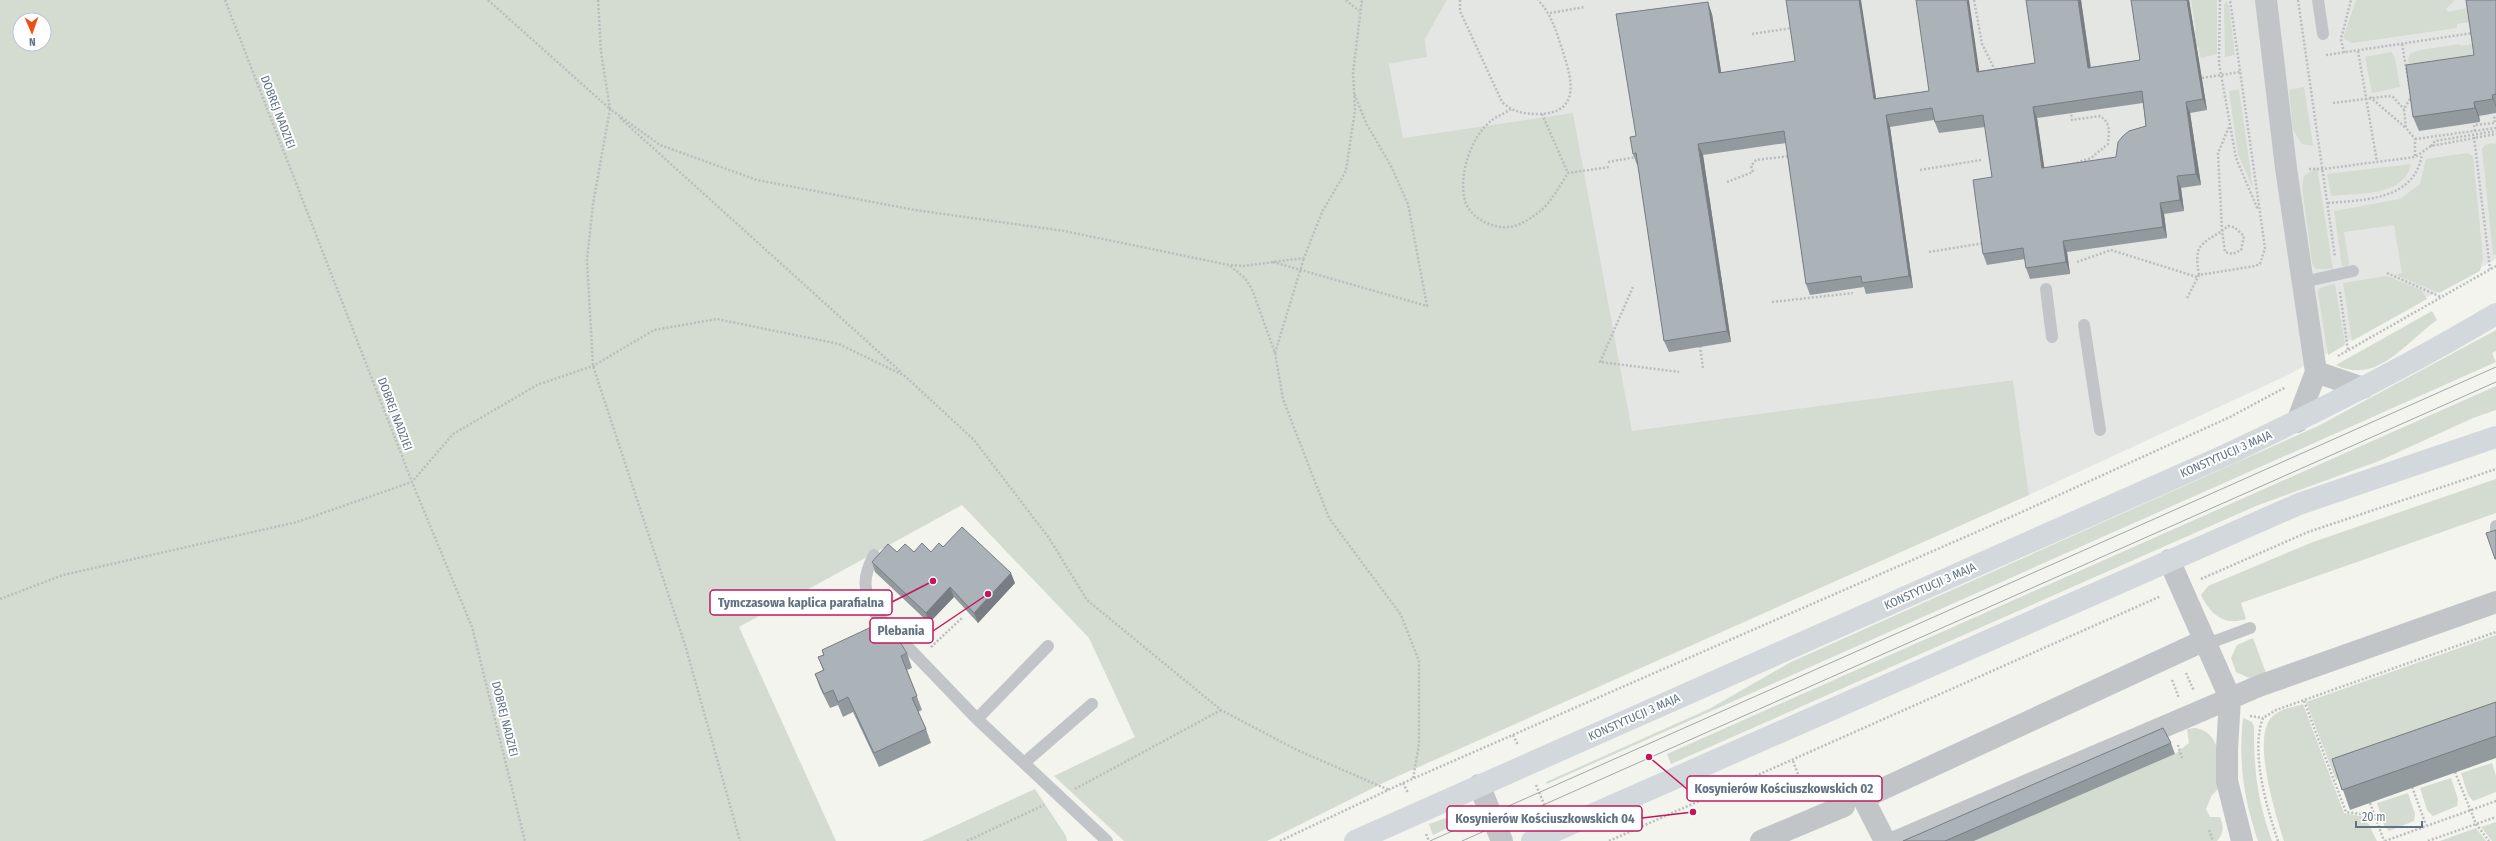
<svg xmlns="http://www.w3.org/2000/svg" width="2496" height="841" font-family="'Fira Sans Condensed',sans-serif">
<rect width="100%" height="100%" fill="#f4f4ef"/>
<path fill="#e4e6e3" d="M 1447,0 L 2496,0 L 2496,259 L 2288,375 L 2029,495 L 2013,380 L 1632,432 L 1573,114 L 1403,138 L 1389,64 L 1426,57 L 1425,39 Z"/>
<path fill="#d4dbd0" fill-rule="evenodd" d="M 0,0 L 1447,0 L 1425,39 L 1427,57 L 1389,64 L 1403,138 L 1573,113 L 1632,431 L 2013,380 L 2029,495 L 1385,782 L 1267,841 L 1124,841 L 1054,776 L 1135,737 L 1089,638 L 962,505 L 739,627 L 836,841 L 0,841 ZM 20,20 L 44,20 L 44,44 L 20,44 Z
M 2191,0 L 2217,0 L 2217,54 L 2201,58 L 2198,46 L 2183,47 L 2180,32 L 2196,30 Z
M 2356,0 L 2455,0 L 2446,9 L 2448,12 L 2467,8 L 2470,22 L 2457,24 L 2457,28 L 2352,43 L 2344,39 L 2344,35 Z
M 2226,1 L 2229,6 L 2235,55 L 2225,57 L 2224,5 Z
M 2460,44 L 2460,46 L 2473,44 L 2477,67 L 2411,76 L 2408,59 L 2410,54 L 2420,50 Z
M 2391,52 L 2395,58 L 2400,87 L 2372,93 L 2365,57 Z
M 2304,87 L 2313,146 L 2302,144 L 2293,130 L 2289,90 Z
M 2239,89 L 2253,189 L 2238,154 L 2229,91 Z
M 2491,143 L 2496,144 L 2496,255 L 2493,254 L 2482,149 L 2485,145 Z
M 2467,153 L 2473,156 L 2483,258 L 2480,271 L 2439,293 L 2396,275 L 2402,273 L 2394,225 L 2344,232 L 2349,263 L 2348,266 L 2342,266 L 2334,211 L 2400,199 L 2420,184 L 2426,159 Z
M 2411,164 C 2405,197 2357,193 2331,196 L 2327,174 Z
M 2317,167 L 2333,269 L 2316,269 L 2312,263 L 2302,186 L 2304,176 Z
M 2387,276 L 2421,290 L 2427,299 L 2352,341 L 2343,283 Z
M 2335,284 L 2345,345 L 2328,355 L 2318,293 L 2319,288 Z
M 2432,311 L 2437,320 C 2408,340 2377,386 2336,365 Z
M 2496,330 L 2496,351 L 2492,353 L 2496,362 L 1547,784 L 1546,782 L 1709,709 L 1791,662 L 2318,426 Z
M 2496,386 L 2496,410 L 2473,418 L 2379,461 L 2256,506 L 1671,764 L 1667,754 Z
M 2496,479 L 2496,513 L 2241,603 L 2246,619 C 2224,626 2211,615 2201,595 L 2208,586 L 2313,542 Z
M 2496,635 L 2496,724 L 2336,780 L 2306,702 Z
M 2253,638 L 2266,673 L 2249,678 L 2236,672 L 2231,658 L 2237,645 Z
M 2303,704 L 2344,813 L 2365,817 L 2377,841 L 2284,841 C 2276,816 2251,737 2272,717 C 2279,709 2294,707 2303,704 Z
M 2243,718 L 2252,722 L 2254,727 C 2254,772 2257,798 2272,841 L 2258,841 C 2244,800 2238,762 2243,718 Z
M 2196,728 C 2223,734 2219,764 2221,786 L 2212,795 L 2206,809 L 2210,817 L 2220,817 C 2224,827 2224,833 2217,841 L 1974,841 L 2175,754 L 2189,743 L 2187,729 Z
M 2492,763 L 2496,776 L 2496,792 L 2473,801 L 2468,795 L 2461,773 Z
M 2451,778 L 2458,799 L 2457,806 L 2433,816 L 2427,810 L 2420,788 Z
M 1035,789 L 1066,836 L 1067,841 L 922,841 Z
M 2408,793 L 2415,814 L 2414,821 L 2389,831 L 2384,825 L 2377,803 Z
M 1446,818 L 1464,820 L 1433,835 L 1429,824 Z
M 2496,822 L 2496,841 L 2492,841 L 2481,827 Z
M 2476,828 L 2486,841 L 2440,841 Z"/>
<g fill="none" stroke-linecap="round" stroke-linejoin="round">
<path stroke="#babdbf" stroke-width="2.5" stroke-dasharray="2 2" stroke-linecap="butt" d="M 225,0 L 412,482 L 472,627 L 525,841
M 488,0 L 610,109
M 598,0 L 601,52 L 610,109 L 660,145 L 757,180 L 915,210 L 1064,231 L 1229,265 L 1245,278 L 1252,289 L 1275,353 L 1283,399 L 1329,518 L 1401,615 L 1419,661 L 1419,744 L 1413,779
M 1346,0 L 1359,11
M 1460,0 L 1460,11 L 1502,102 C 1513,112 1524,114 1539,114 C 1583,113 1571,76 1562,49 C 1556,31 1552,15 1538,0
M 1974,0 L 1982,44 L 1996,72
M 2220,0 L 2219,63 L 2236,158 L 2258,210
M 2298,0 L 2335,257
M 1550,13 L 1585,7
M 1752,34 L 1792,28
M 2402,44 L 2411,97 L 2404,109 L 2406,128 L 2415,139 L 2415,157
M 2358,51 L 2377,162
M 2344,53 L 2341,39 L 2351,0
M 2326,55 L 2473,33
M 2202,78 L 2240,72
M 2370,97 L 2406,128
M 2333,103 L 2388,96 L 2393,97 L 2404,109
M 610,109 L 593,204 L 587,260 L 593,366 L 686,648 L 740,841
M 1511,109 C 1505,113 1498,116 1492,120 C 1471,136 1458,175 1465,201 C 1470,218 1493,229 1509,227 C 1520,226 1531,218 1539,212 C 1551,203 1560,185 1568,173 L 1609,167
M 1542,114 L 1568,173
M 620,118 L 902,373
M 2475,131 L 2474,125 L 2495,123 L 2494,118 L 2496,117
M 2474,137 L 2490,269
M 2415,139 L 2496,128
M 2431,146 L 2435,141 L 2496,131
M 1608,162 L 1636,157
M 2069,165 L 2091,158 L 2108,144 C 2109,132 2111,123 2100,116 L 2072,120 L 2071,113
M 2309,169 L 2323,169 L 2415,157 L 2431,146 L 2496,134
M 1920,170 L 1981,160
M 1727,182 L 1753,172 L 1751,166 L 1756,160 L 1790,156
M 2328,203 C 2365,200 2415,200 2422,154
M 2228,226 L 2234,227 L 2244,236 L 2241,250 L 2233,254 L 2225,252 L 2222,231 Z
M 1929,252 L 1984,243
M 1273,262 L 1427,306 L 1408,204 L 1391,166 L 1366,123 L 1354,93
M 2077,262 L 2111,250 L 2197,277
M 1231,265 L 1243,266 L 1304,258 L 1322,212 L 1346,171 L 1355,110 L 1353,72 L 1362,0
M 2387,273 L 2441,297
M 2199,275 C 2194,246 2199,245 2222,231 L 2218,153 L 2229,127
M 1633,287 L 1600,362 L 1679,372
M 2340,292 L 2348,351
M 2187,298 L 2199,275 L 2255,266 L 2260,264 L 2265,248 L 2230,0
M 1772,302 L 1853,293
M 1700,346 L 1703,368
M 1275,353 L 1304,258
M 2338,356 L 2496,266
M 2201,579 L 2308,532 L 2496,469
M 0,599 L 63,575 L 297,522 L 412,482 L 453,434 L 537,385 L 593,366 L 654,330 L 717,319 L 839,344 L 905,376 L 974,440 L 1049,538 L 1087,600 L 1221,710 L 1297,750 L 1389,790
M 931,647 L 963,617
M 2186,673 L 2194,691
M 2172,680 L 2179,698
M 2304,701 L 2346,812 L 2375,816
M 2250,716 L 2263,718
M 1513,735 L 1518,745
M 2178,745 L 2182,758
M 1793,761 L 1807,798
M 2455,772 L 2476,824 L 2489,841
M 1403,783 L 1408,793
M 1536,785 L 1547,811
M 2412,787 L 2426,825
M 1075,789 L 1221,710
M 2370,803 L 2384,841
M 2209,830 L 2213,841
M 1426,834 L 1429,841
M 967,841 L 1044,805
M 1280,841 L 1403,783 L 2013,516 L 2230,417 L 2286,387
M 1609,841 L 2161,596
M 2278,841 C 2267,809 2250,751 2263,718 L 2276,710 L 2496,632
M 2385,841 L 2496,801
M 2428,841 L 2496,817"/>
<path stroke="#c1c5c8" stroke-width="12" d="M 2318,0 L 2323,34
M 2303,282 L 2353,271
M 2046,289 L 2052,337
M 2084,325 L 2100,430
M 2496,526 L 2496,536
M 874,555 C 862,578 863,590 875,613 L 977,719 L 1107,841
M 2207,644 L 2250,628
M 977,719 L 1048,646
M 1024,763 L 1092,704"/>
<path stroke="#c1c5c8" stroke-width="22" d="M 2266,0 L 2286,168 L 2316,372 L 2297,422
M 2316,372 L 2363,388
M 2169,560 L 2230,698 L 2227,750 L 2227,781 L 2242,841
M 1479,785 L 1502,841
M 1761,841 L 1844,806
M 1885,841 L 1863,798 L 2205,640
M 1897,841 L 2259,686 L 2496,602"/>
<path stroke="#d2d8dc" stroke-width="22" d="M 1355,841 L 2228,454 C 2319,411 2409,366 2496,314
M 1532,841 L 2299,504 L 2496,437"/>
<path stroke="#a1a7ad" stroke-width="1" d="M 1430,841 L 2496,367
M 1462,841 L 2496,382"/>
</g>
<path fill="#939a9e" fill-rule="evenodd" d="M 2081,0 L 2091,67 L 2140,60 L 2189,0 L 2207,110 L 2190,113 L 2201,185 L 2181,188 L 2184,211 L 2164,214 L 2167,238 L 2067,252 L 2070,274 L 2030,279 L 2026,268 L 2025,259 L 1987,265 L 1983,254 L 1992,177 L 1985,127 L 1939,133 L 1934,120 L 1890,127 L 1913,288 L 1866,294 L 1864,287 L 1810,295 L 1806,284 L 1786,143 L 1703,155 L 1731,342 L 1669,352 L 1664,341 L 1638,165 L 1637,165 L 1633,154 L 1636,136 L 1712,14 L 1721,72 L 1876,98 L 1929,91 L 1979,71 L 2035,63 ZM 2143,103 L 2146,126 L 2116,157 L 2044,168 L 2037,118 Z
M 2496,0 L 2496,113 L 2479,116 L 2480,122 L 2419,131 L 2413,117 L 2474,55 Z
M 943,547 L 1015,583 L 978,623 L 954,597 L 929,623 L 875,572 L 872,562 L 897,552 L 931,552 Z
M 892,638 L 907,653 L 912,668 L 907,670 L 922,710 L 918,712 L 926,729 L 931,743 L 879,767 L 853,712 L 843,717 L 838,705 L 830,708 L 820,688 L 815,674 L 823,670 L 818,657 L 823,655 L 822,650 Z
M 2496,702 L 2496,758 L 2350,810 L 2332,759 Z
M 2171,743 L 2175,754 L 1974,841 L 1903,841 Z"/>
<path fill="#787d81" d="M 1859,0 L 1861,0 L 1878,110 L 1874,99 Z
M 1967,0 L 1969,0 L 1981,83 L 1977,72 Z
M 2078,0 L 2081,0 L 2092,79 L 2088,68 Z
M 2187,0 L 2189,0 L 2207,110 L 2203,99 Z
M 1708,2 L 1712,14 L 1723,84 L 1719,73 Z
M 2492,95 L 2496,105 L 2496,107 L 2493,99 Z
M 2186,102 L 2190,113 L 2201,185 L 2196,174 Z
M 2474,102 L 2479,116 L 2480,122 L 2475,108 Z
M 2033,107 L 2037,118 L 2046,179 L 2042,168 Z
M 1886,115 L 1890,127 L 1913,288 L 1909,276 Z
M 1698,144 L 1703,155 L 1731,342 L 1727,331 Z
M 2177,176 L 2181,188 L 2184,211 L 2180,200 Z
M 2160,203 L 2164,214 L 2167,238 L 2163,227 Z
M 2063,241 L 2067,252 L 2070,274 L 2066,262 Z
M 1011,573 L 1015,583 L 978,623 L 974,613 Z
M 950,587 L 954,597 L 929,623 L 926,613 Z"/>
<path fill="#abb3b8" stroke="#787d81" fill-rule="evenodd" d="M 1786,0 L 1859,0 L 1874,99 L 1929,91 L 1916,0 L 1967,0 L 1977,72 L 2035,63 L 2026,0 L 2078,0 L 2088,68 L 2140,60 L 2131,0 L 2187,0 L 2203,99 L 2186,102 L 2196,174 L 2177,176 L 2180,200 L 2160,203 L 2163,227 L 2063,241 L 2066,262 L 2026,268 L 2023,248 L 1983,254 L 1973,180 L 1992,177 L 1983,115 L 1935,122 L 1932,108 L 1886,115 L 1909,276 L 1862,283 L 1861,276 L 1806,284 L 1784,131 L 1698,144 L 1727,331 L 1664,341 L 1636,153 L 1633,154 L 1630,137 L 1636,136 L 1616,14 L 1708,2 L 1719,73 L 1795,61 ZM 2142,91 L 2146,126 L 2129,131 L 2123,136 L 2118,142 L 2116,157 L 2042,168 L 2033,107 Z
M 2466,0 L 2496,0 L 2496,94 L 2492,95 L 2493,99 L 2474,102 L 2475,108 L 2413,117 L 2406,65 L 2474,55 Z
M 962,527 L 1011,573 L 974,613 L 950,587 L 926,613 L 872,562 L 888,544 L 897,552 L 905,544 L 914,552 L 922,543 L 931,552 L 939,543 L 943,547 Z
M 2496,530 L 2496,559 L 2495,559 L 2486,533 Z
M 882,622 L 892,638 L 896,636 L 907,653 L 901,656 L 917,696 L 912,698 L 926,729 L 874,753 L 848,697 L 838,702 L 833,690 L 824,694 L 815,674 L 824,670 L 818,657 L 824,655 L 822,650 Z
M 2496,702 L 2496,736 L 2342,790 L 2332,759 Z
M 2163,728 L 2171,743 L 1945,841 L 1903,841 Z"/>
<g text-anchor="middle" stroke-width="4" stroke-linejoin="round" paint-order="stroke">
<g font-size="12" fill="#617383" stroke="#fff">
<text transform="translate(278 112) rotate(69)" y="4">DOBREJ NADZIEI</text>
<text transform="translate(395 414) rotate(69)" y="4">DOBREJ NADZIEI</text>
<text transform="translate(2226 454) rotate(-24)" y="4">KONSTYTUCJI 3 MAJA</text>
<text transform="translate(1930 586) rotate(-24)" y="4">KONSTYTUCJI 3 MAJA</text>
<text transform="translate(1634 717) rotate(-24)" y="4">KONSTYTUCJI 3 MAJA</text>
<text transform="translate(505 719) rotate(76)" y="4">DOBREJ NADZIEI</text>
</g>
</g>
<path fill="none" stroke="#c2185b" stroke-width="1.5" d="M933 581L892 602M988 594L933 631M1649 757L1687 789M1693 812L1642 818"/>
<g fill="#c2185b" stroke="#fff" stroke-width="1.5">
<circle cx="933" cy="581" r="4"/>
<circle cx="988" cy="594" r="4"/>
<circle cx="1649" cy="757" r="4"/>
<circle cx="1693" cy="812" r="4"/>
</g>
<g fill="#fff" stroke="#c2185b" stroke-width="1.5">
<rect x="710" y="590" width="182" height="25" rx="4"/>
<rect x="870" y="618" width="63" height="25" rx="4"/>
<rect x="1687" y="776" width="195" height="25" rx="4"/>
<rect x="1447" y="806" width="195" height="25" rx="4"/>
</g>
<g font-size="13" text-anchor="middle" font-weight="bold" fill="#617383">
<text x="801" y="607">Tymczasowa kaplica parafialna</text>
<text x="901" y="635">Plebania</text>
<text x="1784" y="793">Kosynierów Kościuszkowskich 02</text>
<text x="1545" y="823">Kosynierów Kościuszkowskich 04</text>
</g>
<g transform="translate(32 32) rotate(178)"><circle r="19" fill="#ffffff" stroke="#c0c7cd"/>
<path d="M0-3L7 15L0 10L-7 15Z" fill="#ed4d16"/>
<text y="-6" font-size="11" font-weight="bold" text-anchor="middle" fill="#617383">N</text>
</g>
<path d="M2356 821v6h66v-6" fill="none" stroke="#617383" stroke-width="2"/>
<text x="2362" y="821" font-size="12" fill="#617383" stroke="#ffffff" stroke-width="3" paint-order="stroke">20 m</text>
</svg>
